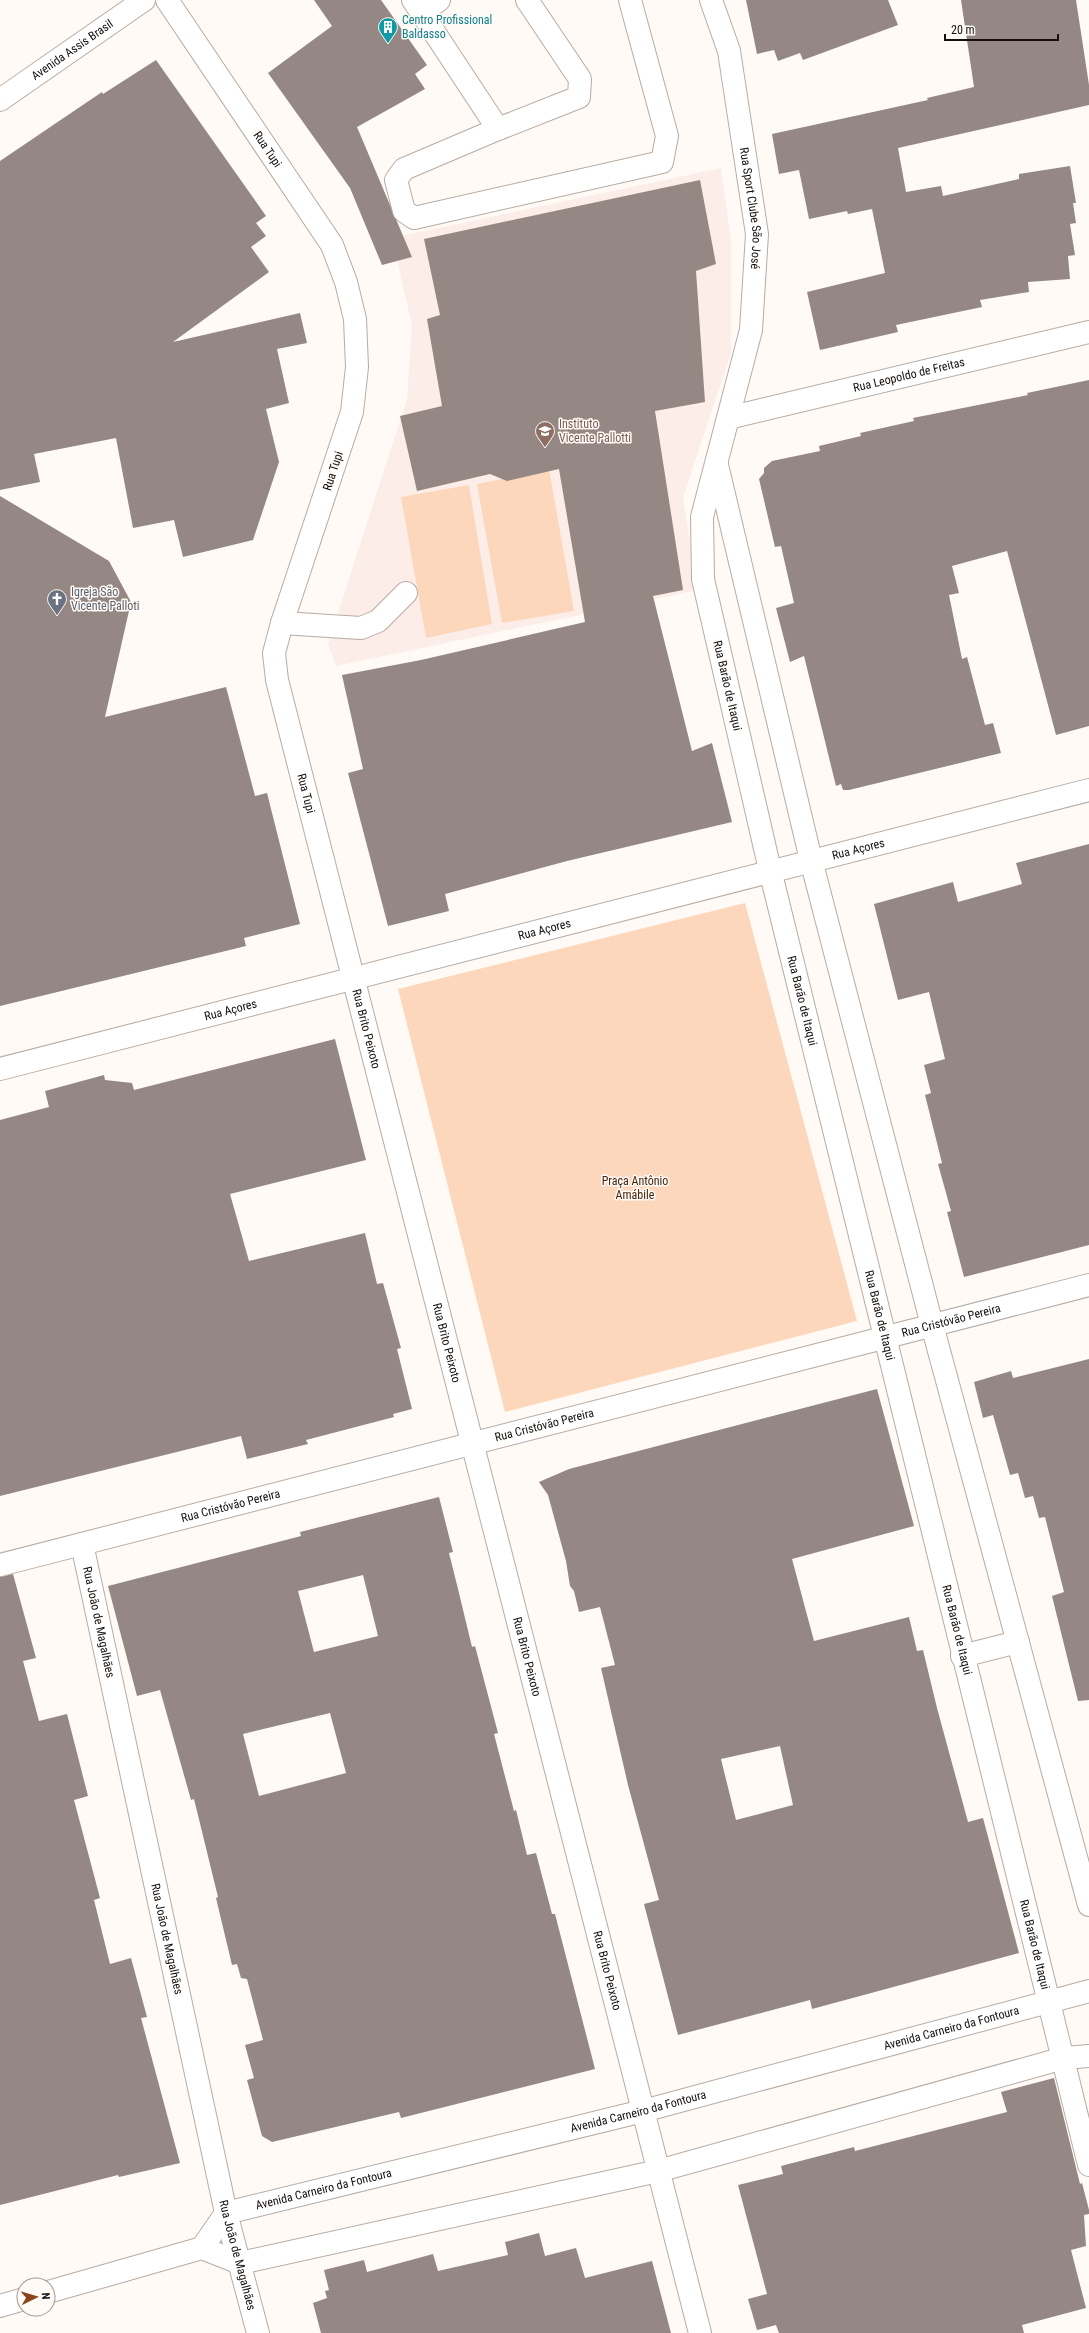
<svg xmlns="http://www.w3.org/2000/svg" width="1089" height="2333" font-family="'Roboto Condensed',sans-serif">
<rect width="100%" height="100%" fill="#fffaf6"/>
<path fill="#fcede8" d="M 721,168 L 731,241 L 731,353 L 683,498 L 698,590 L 336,666 L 328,644 L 407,399 L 412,325 L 392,238 Z"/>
<path fill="#fdd7bc" d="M 549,469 L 574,611 L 502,623 L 477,484 Z
M 469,485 L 492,624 L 426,638 L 401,497 Z
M 745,903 L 857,1321 L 505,1412 L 398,989 Z"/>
<path fill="#958783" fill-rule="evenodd" d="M 314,0 L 381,0 L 427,65 L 415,74 L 425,89 L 357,127 L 412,257 L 382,265 L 350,188 L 268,73 L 332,26 Z
M 746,0 L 888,0 L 898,25 L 803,60 L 800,53 L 778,61 L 774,50 L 757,54 Z
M 961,0 L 1076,0 L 1089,85 L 1089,105 L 898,148 L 906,192 L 941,186 L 943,196 L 1019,179 L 1019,174 L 1070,166 L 1076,203 L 1073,203 L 1076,223 L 1070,224 L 1075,255 L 1068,256 L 1070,279 L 1028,282 L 1029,292 L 980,300 L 982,307 L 896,325 L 898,332 L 820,350 L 807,292 L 885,273 L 872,209 L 848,214 L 847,211 L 809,219 L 799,170 L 779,174 L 772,134 L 928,100 L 927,98 L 974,87 Z
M 156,60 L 266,216 L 256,223 L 266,236 L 251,247 L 269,272 L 173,342 L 300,313 L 307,343 L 277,349 L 289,403 L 266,409 L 279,462 L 253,540 L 183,557 L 174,520 L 133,528 L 116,438 L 34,454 L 40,482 L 0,490 L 0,161 L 102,92 L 103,94 Z
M 700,180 L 716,264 L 696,271 L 705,402 L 655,411 L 683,590 L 653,596 L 692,751 L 712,743 L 732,822 L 567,861 L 445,894 L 449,911 L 388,926 L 348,773 L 363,769 L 342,675 L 421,660 L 585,622 L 559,469 L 507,481 L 490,474 L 417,491 L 400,416 L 442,406 L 427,319 L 440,315 L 424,239 Z
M 1089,380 L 1089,726 L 1056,735 L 1007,551 L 952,566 L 959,593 L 949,595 L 962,659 L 967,657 L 985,725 L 993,723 L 1001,753 L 849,790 L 843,790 L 841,784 L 836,786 L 804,656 L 790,662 L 776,608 L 794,603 L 781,546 L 775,547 L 759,479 L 764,473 L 764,468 L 772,461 L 820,451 L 819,446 L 861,436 L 860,433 L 914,421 L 913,418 L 1028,395 L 1027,393 Z
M 0,496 L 109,561 L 131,602 L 105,717 L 226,687 L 255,796 L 267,793 L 300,924 L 244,938 L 246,946 L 0,1006 Z
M 1089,844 L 1089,1245 L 964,1277 L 947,1212 L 951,1211 L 938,1164 L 942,1163 L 925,1095 L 931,1093 L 924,1065 L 945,1059 L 929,992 L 898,1000 L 874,904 L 953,882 L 958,902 L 1022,884 L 1016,863 Z
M 335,1039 L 366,1160 L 230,1194 L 249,1261 L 365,1233 L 377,1284 L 383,1283 L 401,1348 L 397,1349 L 412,1409 L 393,1414 L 394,1417 L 306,1440 L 308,1444 L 247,1459 L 241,1436 L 0,1496 L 0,1120 L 49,1107 L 45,1091 L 104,1075 L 105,1080 L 132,1083 L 134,1090 Z
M 1089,1359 L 1089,1700 L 1078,1701 L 1052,1596 L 1064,1592 L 1045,1517 L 1039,1518 L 1033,1496 L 1025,1498 L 1018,1473 L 1010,1475 L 993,1415 L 983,1418 L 974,1382 L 1011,1371 L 1013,1378 Z
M 877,1389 L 914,1526 L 792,1559 L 814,1641 L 909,1617 L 917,1651 L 923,1650 L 937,1708 L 968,1822 L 983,1818 L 1019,1953 L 812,2009 L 810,2000 L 678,2035 L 644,1904 L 659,1900 L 628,1785 L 601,1668 L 615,1665 L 600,1607 L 579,1612 L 574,1591 L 570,1586 L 566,1561 L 548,1495 L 539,1482 L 569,1469 ZM 780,1746 L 793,1805 L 736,1820 L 721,1759 Z
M 439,1497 L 453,1552 L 449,1553 L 458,1589 L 472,1647 L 475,1646 L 498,1733 L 494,1734 L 514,1811 L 516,1810 L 527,1855 L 536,1853 L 552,1914 L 555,1914 L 595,2069 L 401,2118 L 399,2112 L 272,2142 L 262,2136 L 247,2080 L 254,2078 L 245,2045 L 263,2040 L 247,1979 L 241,1978 L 237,1964 L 232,1965 L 216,1898 L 218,1897 L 194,1799 L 191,1800 L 160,1690 L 137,1696 L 108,1586 L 301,1536 L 300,1532 ZM 363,1575 L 378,1636 L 314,1652 L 298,1591 ZM 330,1713 L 346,1773 L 259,1796 L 243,1734 Z
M 13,1574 L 36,1658 L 23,1661 L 39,1721 L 67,1714 L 88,1796 L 74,1800 L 100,1898 L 94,1900 L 110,1964 L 131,1958 L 147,2017 L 141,2018 L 180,2163 L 119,2177 L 118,2175 L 0,2205 L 0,1577 Z
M 1054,2078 L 1080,2184 L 1082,2183 L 1089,2210 L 1089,2214 L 1084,2215 L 1086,2246 L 1071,2250 L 1086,2308 L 1022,2325 L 1024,2333 L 779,2333 L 776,2325 L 757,2330 L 748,2299 L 767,2294 L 738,2185 L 783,2174 L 781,2166 L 854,2147 L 855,2151 L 1007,2112 L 1001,2092 Z
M 539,2233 L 545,2256 L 576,2248 L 585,2278 L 652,2261 L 671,2333 L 321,2333 L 313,2303 L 327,2298 L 325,2291 L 329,2290 L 324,2270 L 364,2260 L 367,2272 L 433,2254 L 438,2271 L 508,2255 L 505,2242 Z"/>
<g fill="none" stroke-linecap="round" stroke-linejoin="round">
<g stroke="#b8aba3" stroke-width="24">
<g id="minor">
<path id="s1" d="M 167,0 L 332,245 L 346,282 L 355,319 L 357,367 L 352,412 L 282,623 L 274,653 L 277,680 L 700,2333"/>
<path d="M 413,0 L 498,129"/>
<path d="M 527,0 L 580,79 L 579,97 L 498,129 L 404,169 L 396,180 L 404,211 L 414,218 L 662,162 L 667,136 L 630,0"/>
<path id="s2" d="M 711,0 L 729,51 L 757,234 L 751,330 L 702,517 L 703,579 L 770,870 L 1089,2165"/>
<path d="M 422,13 L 439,0"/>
<path id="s3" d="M 728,418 L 1089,332"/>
<path d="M 717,465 L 811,860 L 932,1325 L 1089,1905"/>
<path d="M 282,623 L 361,628 L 378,621 L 406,593"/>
<path id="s4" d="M 0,1069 L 1089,790"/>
<path id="s5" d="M 82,1544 L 226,2213 L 258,2333"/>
<path id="s6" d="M 0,1565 L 1089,1285"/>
<path d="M 962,1656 L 1018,1642"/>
</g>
</g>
<g stroke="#b8aba3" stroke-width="24">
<g id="major">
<path id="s7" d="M 0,100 L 144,0"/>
<path id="s8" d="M 202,2248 L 226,2213 L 643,2111 L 1089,1991"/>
<path d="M 48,2292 L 202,2248 L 240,2263 L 658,2171 L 1064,2058 L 1089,2056"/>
<path d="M 0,2306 L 24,2299"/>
</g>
</g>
<use href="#minor" stroke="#fff" stroke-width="22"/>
<use href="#major" stroke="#fff" stroke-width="22"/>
</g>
<defs>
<g id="building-pin" transform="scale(1)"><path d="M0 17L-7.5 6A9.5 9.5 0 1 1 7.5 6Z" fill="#0f9aa8" stroke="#fffaf6"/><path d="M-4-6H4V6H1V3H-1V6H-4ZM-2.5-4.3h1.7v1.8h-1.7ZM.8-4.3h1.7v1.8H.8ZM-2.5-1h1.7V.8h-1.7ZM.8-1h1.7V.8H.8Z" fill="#fff"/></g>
<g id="school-pin" transform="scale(1)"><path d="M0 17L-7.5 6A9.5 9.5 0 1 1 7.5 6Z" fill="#8d6e63" stroke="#fffaf6"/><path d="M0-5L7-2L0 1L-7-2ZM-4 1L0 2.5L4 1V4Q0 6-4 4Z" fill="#fff"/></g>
<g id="church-pin" transform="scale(1)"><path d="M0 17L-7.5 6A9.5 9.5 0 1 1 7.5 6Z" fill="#6b7280" stroke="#fffaf6"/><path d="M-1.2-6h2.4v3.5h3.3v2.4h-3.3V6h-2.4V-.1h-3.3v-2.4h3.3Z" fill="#fff"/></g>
</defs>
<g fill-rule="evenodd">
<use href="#building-pin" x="388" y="27"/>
<use href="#school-pin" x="545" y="431"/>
<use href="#church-pin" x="57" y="599"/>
</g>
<g text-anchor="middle" stroke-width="3" stroke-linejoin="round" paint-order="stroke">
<g font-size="12" fill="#0d838f" stroke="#fffaf6" text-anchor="start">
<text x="402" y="24">Centro Profissional<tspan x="402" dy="14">Baldasso</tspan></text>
</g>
<g font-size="12" fill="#140f0c" stroke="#fffaf6">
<text dy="4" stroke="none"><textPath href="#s7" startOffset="88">Avenida Assis Brasil</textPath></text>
<text dy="4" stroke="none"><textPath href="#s1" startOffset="180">Rua Tupi</textPath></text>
<text dy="4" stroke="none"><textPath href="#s2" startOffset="213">Rua Sport Clube São José</textPath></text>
<text dy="4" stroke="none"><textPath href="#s3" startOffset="186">Rua Leopoldo de Freitas</textPath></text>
<text transform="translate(333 471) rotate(-72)" y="4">Rua Tupi</text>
<text dy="4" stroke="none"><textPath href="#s2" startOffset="700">Rua Barão de Itaqui</textPath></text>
<text dy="4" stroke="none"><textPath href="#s1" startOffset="864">Rua Tupi</textPath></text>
<text dy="4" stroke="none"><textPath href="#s4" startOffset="886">Rua Açores</textPath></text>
<text dy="4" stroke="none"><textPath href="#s4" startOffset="562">Rua Açores</textPath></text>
<text dy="4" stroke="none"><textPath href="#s2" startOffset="1024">Rua Barão de Itaqui</textPath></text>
<text dy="4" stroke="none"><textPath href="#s4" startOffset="238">Rua Açores</textPath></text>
<text dy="4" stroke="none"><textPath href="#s1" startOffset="1107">Rua Brito Peixoto</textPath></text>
<text dy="4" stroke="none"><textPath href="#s2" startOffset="1348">Rua Barão de Itaqui</textPath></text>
<text dy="4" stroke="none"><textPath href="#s6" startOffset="982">Rua Cristóvão Pereira</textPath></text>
<text dy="4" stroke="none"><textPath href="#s1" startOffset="1431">Rua Brito Peixoto</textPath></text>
<text dy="4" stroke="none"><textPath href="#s6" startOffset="562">Rua Cristóvão Pereira</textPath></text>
<text dy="4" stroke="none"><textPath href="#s6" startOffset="238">Rua Cristóvão Pereira</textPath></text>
<text dy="4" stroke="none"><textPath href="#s5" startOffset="80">Rua João de Magalhães</textPath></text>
<text dy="4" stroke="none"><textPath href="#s2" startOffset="1672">Rua Barão de Itaqui</textPath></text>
<text dy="4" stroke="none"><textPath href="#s1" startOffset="1755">Rua Brito Peixoto</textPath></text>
<text dy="4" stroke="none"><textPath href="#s5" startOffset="404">Rua João de Magalhães</textPath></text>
<text dy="4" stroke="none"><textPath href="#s2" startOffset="1996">Rua Barão de Itaqui</textPath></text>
<text dy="4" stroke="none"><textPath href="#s1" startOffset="2079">Rua Brito Peixoto</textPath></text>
<text dy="4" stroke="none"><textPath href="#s8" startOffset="791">Avenida Carneiro da Fontoura</textPath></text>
<text dy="4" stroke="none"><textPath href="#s8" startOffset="467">Avenida Carneiro da Fontoura</textPath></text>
<text dy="4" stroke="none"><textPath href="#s8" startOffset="143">Avenida Carneiro da Fontoura</textPath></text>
<text dy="4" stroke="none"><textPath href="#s5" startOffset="728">Rua João de Magalhães</textPath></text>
</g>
<g font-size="12" fill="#785e54" stroke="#fffaf6" text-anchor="start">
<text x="559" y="428">Instituto<tspan x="559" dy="14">Vicente Pallotti</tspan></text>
</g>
<g font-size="12" fill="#5b616d" stroke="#fffaf6" text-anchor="start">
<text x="71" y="596">Igreja São<tspan x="71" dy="14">Vicente Palloti</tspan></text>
</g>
<g font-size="12" fill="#43250c" stroke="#fffaf6">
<text x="635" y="1185">Praça Antônio<tspan x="635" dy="14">Amábile</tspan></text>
</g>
</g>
<g transform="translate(36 2297) rotate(85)"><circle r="19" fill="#fffaf6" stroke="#a19c98"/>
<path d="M0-3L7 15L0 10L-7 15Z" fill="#89441c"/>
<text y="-6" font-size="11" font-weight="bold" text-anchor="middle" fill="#140f0c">N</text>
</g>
<path d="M945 34v6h113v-6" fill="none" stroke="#140f0c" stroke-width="2"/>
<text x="951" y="34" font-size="12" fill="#140f0c" stroke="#fffaf6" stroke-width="3" paint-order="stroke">20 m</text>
</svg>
